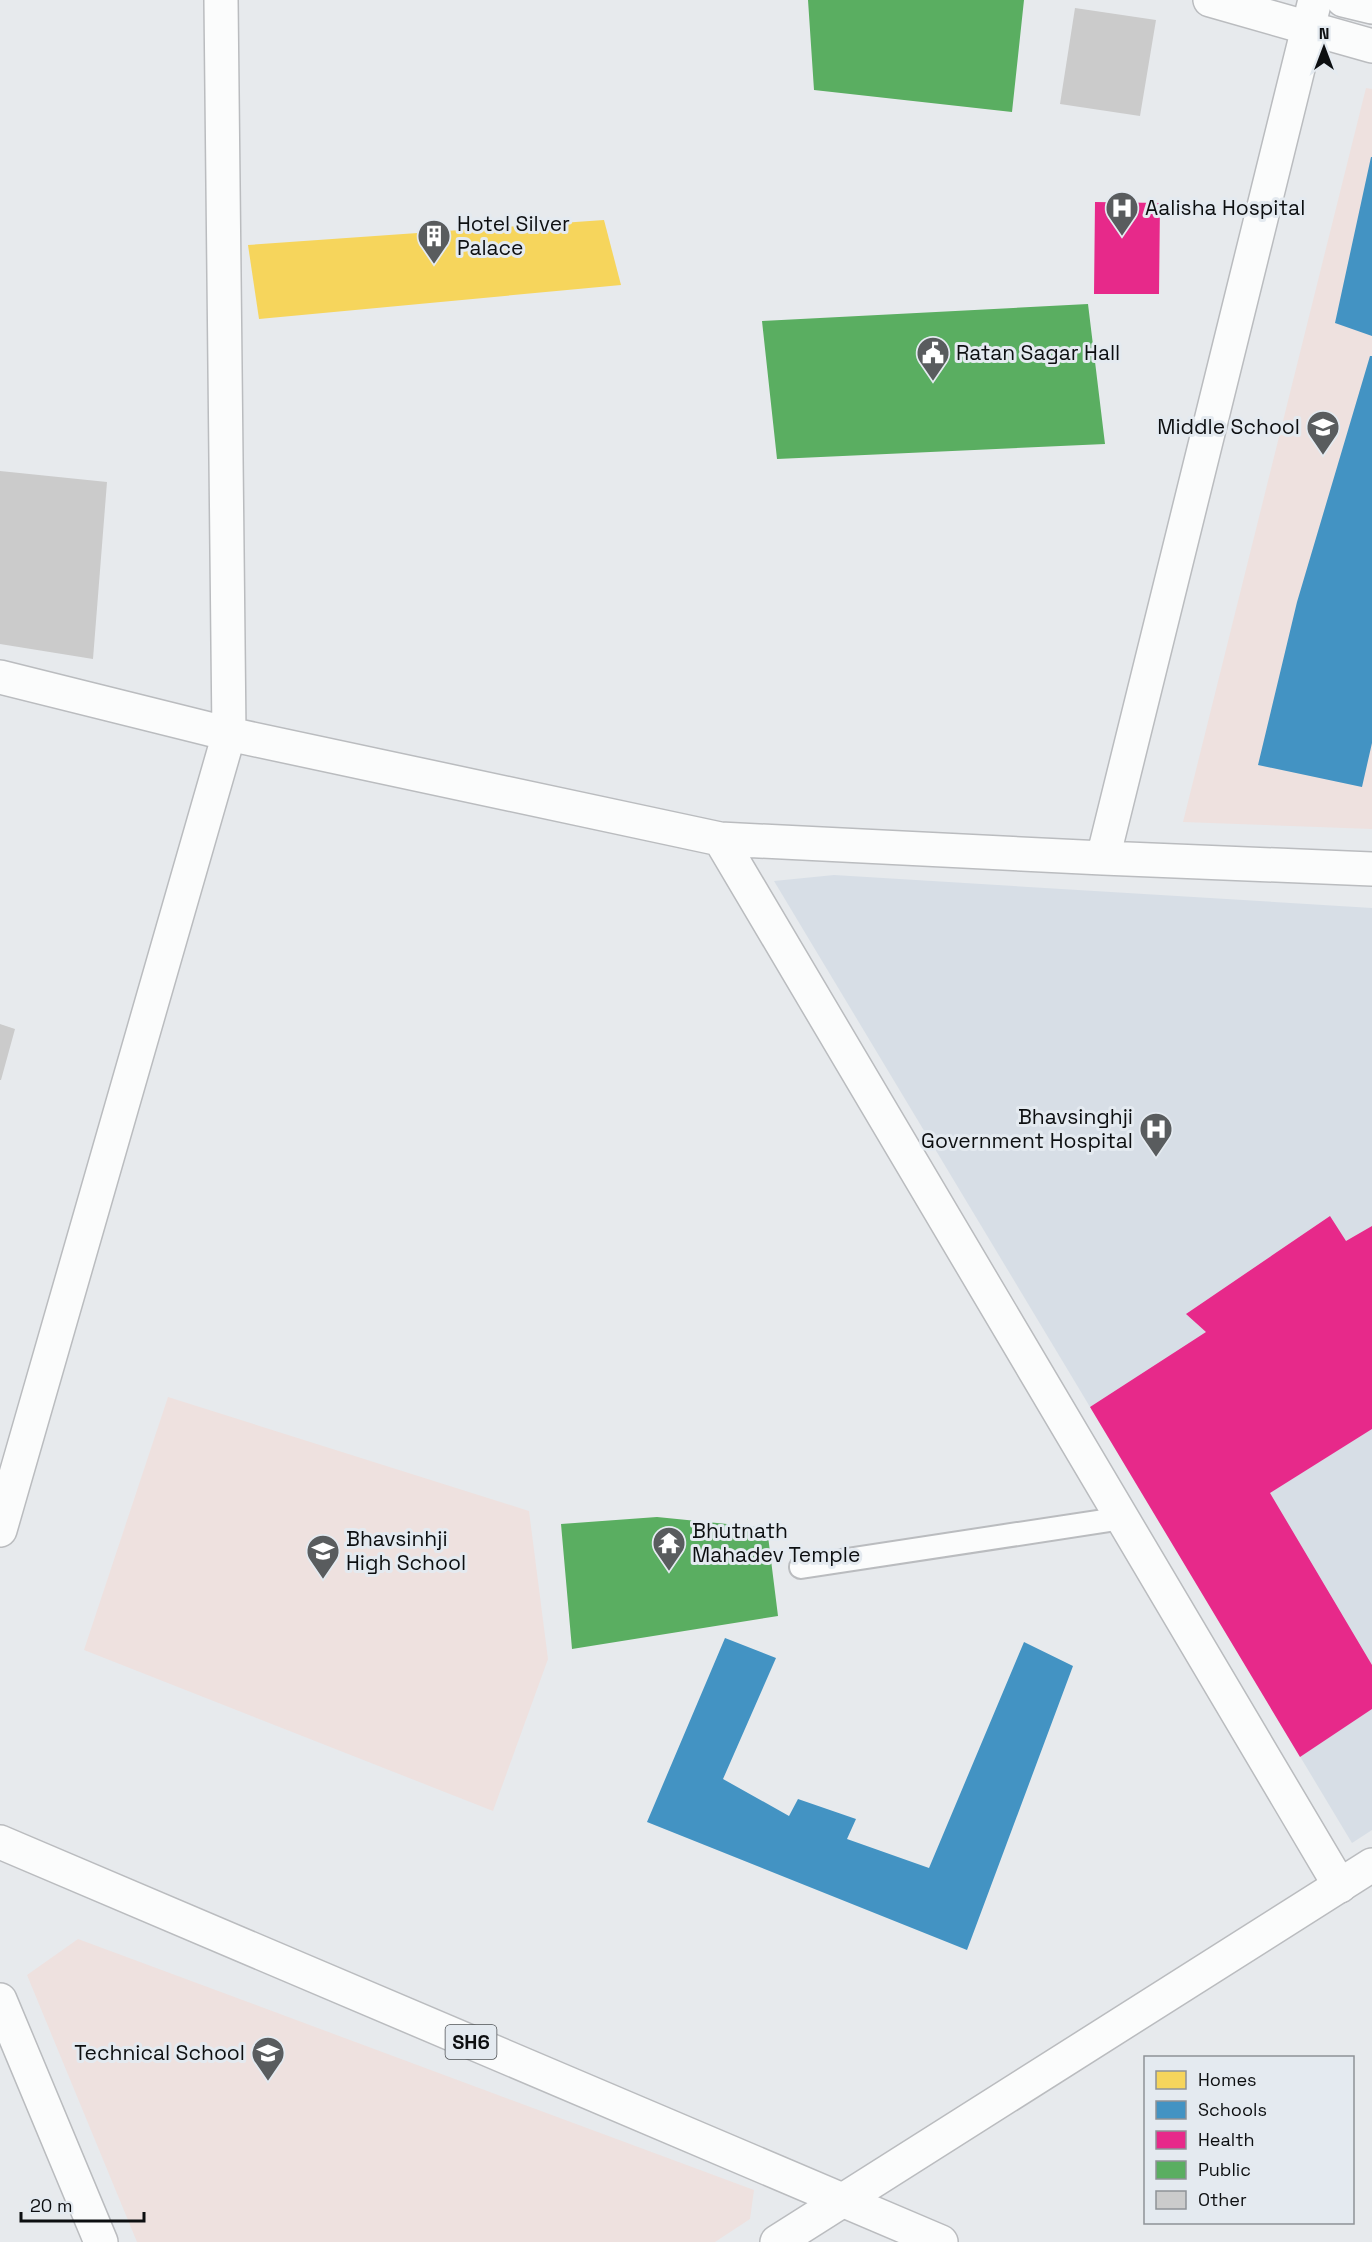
<svg xmlns="http://www.w3.org/2000/svg" width="1372" height="2242" font-family="'Space Grotesk',sans-serif">
<rect width="100%" height="100%" fill="#e7eaed"/>
<path fill="#d7dee6" d="M 834,875 L 1372,908 L 1372,1830 L 1352,1843 L 774,881 Z"/>
<path fill="#eee1df" d="M 1366,88 L 1372,89 L 1372,829 L 1183,822 Z
M 168,1397 L 529,1511 L 548,1659 L 493,1811 L 84,1650 Z
M 78,1939 L 754,2190 L 750,2219 L 715,2242 L 137,2242 L 27,1975 Z"/>
<path fill="#f6d55c" d="M 604,220 L 621,285 L 259,319 L 248,245 Z"/>
<path fill="#4393c3" d="M 1371,157 L 1372,157 L 1372,336 L 1335,323 Z
M 1370,356 L 1372,356 L 1372,743 L 1362,787 L 1258,765 L 1297,602 Z
M 725,1638 L 776,1658 L 723,1779 L 789,1816 L 798,1799 L 856,1819 L 847,1839 L 929,1868 L 1024,1642 L 1073,1666 L 967,1950 L 647,1822 Z"/>
<path fill="#e7298a" d="M 1095,202 L 1160,203 L 1159,294 L 1094,294 Z
M 1330,1216 L 1346,1241 L 1372,1226 L 1372,1429 L 1270,1493 L 1372,1665 L 1372,1709 L 1300,1757 L 1090,1407 L 1206,1332 L 1186,1314 Z"/>
<path fill="#5aae61" d="M 808,0 L 1024,0 L 1012,112 L 814,90 Z
M 1088,304 L 1105,444 L 777,459 L 762,321 Z
M 657,1517 L 767,1528 L 778,1616 L 572,1649 L 561,1524 Z"/>
<path fill="#cbcbcb" d="M 1075,8 L 1156,20 L 1140,116 L 1060,104 Z
M 0,471 L 107,482 L 93,659 L 0,644 Z
M 0,1024 L 15,1029 L 1,1080 L 0,1080 Z"/>
<g fill="none" stroke-linecap="round" stroke-linejoin="round">
<g stroke="#babcbf" stroke-width="26">
<path id="lane" d="M 801,1567 L 1123,1518"/>
</g>
<g stroke="#babcbf" stroke-width="36">
<path id="street" d="M 0,677 L 229,734 L 720,839 L 1103,858 L 1372,869
M 720,839 L 1340,1886
M 1103,858 L 1315,0
M 0,1530 L 229,734 L 221,0"/>
</g>
<g stroke="#babcbf" stroke-width="36">
<path id="secondary" d="M 1210,0 L 1372,46
M 1343,0 L 1372,7
M 0,2000 L 101,2242
M 777,2242 L 1372,1865"/>
</g>
<g stroke="#babcbf" stroke-width="36">
<path id="primary" d="M 0,1842 L 941,2242"/>
</g>
<use href="#lane" stroke="#fbfcfc" stroke-width="22"/>
<use href="#street" stroke="#fbfcfc" stroke-width="33"/>
<use href="#secondary" stroke="#fbfcfc" stroke-width="33"/>
<use href="#primary" stroke="#fbfcfc" stroke-width="33"/>
</g>
<defs>
<g id="hospital-pin" transform="scale(1.725)"><path d="M0 17L-7.5 6A9.5 9.5 0 1 1 7.5 6Z" fill="#595c5e" stroke="#e4eaf0"/><path d="M-5-5h3v3.5h4V-5h3V5h-3V1.5h-4V5h-3Z" fill="#fff"/></g>
<g id="building-pin" transform="scale(1.725)"><path d="M0 17L-7.5 6A9.5 9.5 0 1 1 7.5 6Z" fill="#595c5e" stroke="#e4eaf0"/><path d="M-4-6H4V6H1V3H-1V6H-4ZM-2.5-4.3h1.7v1.8h-1.7ZM.8-4.3h1.7v1.8H.8ZM-2.5-1h1.7V.8h-1.7ZM.8-1h1.7V.8H.8Z" fill="#fff"/></g>
<g id="civic-pin" transform="scale(1.725)"><path d="M0 17L-7.5 6A9.5 9.5 0 1 1 7.5 6Z" fill="#595c5e" stroke="#e4eaf0"/><path d="M-.6-6.5H3V-4.5H.6V-3L4-1V1h2V6H-6V1h2V-1L-.6-3ZM-1.2 2.5V6h2.4V2.5Z" fill="#fff"/></g>
<g id="school-pin" transform="scale(1.725)"><path d="M0 17L-7.5 6A9.5 9.5 0 1 1 7.5 6Z" fill="#595c5e" stroke="#e4eaf0"/><path d="M0-5L7-2L0 1L-7-2ZM-4 1L0 2.5L4 1V4Q0 6-4 4Z" fill="#fff"/></g>
<g id="temple-pin" transform="scale(1.725)"><path d="M0 17L-7.5 6A9.5 9.5 0 1 1 7.5 6Z" fill="#595c5e" stroke="#e4eaf0"/><path d="M0-6L5-2H3V0L6.5 2.5H4V6H1.5V3h-3V6H-4V2.5H-6.5L-3 0V-2H-5Z" fill="#fff"/></g>
</defs>
<g fill-rule="evenodd">
<use href="#hospital-pin" x="1122" y="208"/>
<use href="#building-pin" x="434" y="236"/>
<use href="#civic-pin" x="933" y="353"/>
<use href="#school-pin" x="1323" y="427"/>
<use href="#hospital-pin" x="1156" y="1129"/>
<use href="#temple-pin" x="669" y="1543"/>
<use href="#school-pin" x="323" y="1551"/>
<use href="#school-pin" x="268" y="2053"/>
</g>
<g text-anchor="middle" stroke-width="6" stroke-linejoin="round" paint-order="stroke">
<rect fill="#e4eaf0" stroke="#4e5154" stroke-width="1.5" x="445.5" y="2025" width="51" height="34" rx="4.5"/>
<g font-size="20" font-weight="bold" fill="#0d0f11">
<text x="471" y="2049">SH6</text>
</g>
<g font-size="21" fill="#0d0f11" stroke="#e4eaf0" text-anchor="start">
<text x="1145" y="215">Aalisha Hospital</text>
<text x="457" y="231">Hotel Silver<tspan x="457" dy="24">Palace</tspan></text>
<text x="956" y="360">Ratan Sagar Hall</text>
<text x="1300" y="434" text-anchor="end">Middle School</text>
<text x="1133" y="1124" text-anchor="end">Bhavsinghji<tspan x="1133" dy="24">Government Hospital</tspan></text>
<text x="692" y="1538">Bhutnath<tspan x="692" dy="24">Mahadev Temple</tspan></text>
<text x="346" y="1546">Bhavsinhji<tspan x="346" dy="24">High School</tspan></text>
<text x="245" y="2060" text-anchor="end">Technical School</text>
</g>
</g>
<rect x="1144" y="2056" width="210" height="168" fill="#e4eaf0" stroke="#8e9297" stroke-width="1.5"/>
<rect x="1156" y="2071" width="30" height="18" fill="#f6d55c" stroke="#8e9297" stroke-width="1.5"/>
<text x="1198" y="2086" font-size="18" fill="#0d0f11">Homes</text>
<rect x="1156" y="2101" width="30" height="18" fill="#4393c3" stroke="#8e9297" stroke-width="1.5"/>
<text x="1198" y="2116" font-size="18" fill="#0d0f11">Schools</text>
<rect x="1156" y="2131" width="30" height="18" fill="#e7298a" stroke="#8e9297" stroke-width="1.5"/>
<text x="1198" y="2146" font-size="18" fill="#0d0f11">Health</text>
<rect x="1156" y="2161" width="30" height="18" fill="#5aae61" stroke="#8e9297" stroke-width="1.5"/>
<text x="1198" y="2176" font-size="18" fill="#0d0f11">Public</text>
<rect x="1156" y="2191" width="30" height="18" fill="#cbcbcb" stroke="#8e9297" stroke-width="1.5"/>
<text x="1198" y="2206" font-size="18" fill="#0d0f11">Other</text>
<g transform="translate(1324 48)" stroke="#e4eaf0" stroke-width="4.5" paint-order="stroke">
<path d="M0-4.5L10 22L0 15L-10 22Z" fill="#0d0f11"/>
<text y="-9" font-size="16" font-weight="bold" text-anchor="middle" fill="#0d0f11">N</text>
</g>
<path d="M21 2212v9h123v-9" fill="none" stroke="#0d0f11" stroke-width="3"/>
<text x="30" y="2212" font-size="18" fill="#0d0f11" stroke="#e4eaf0" stroke-width="4.5" paint-order="stroke">20 m</text>
</svg>
